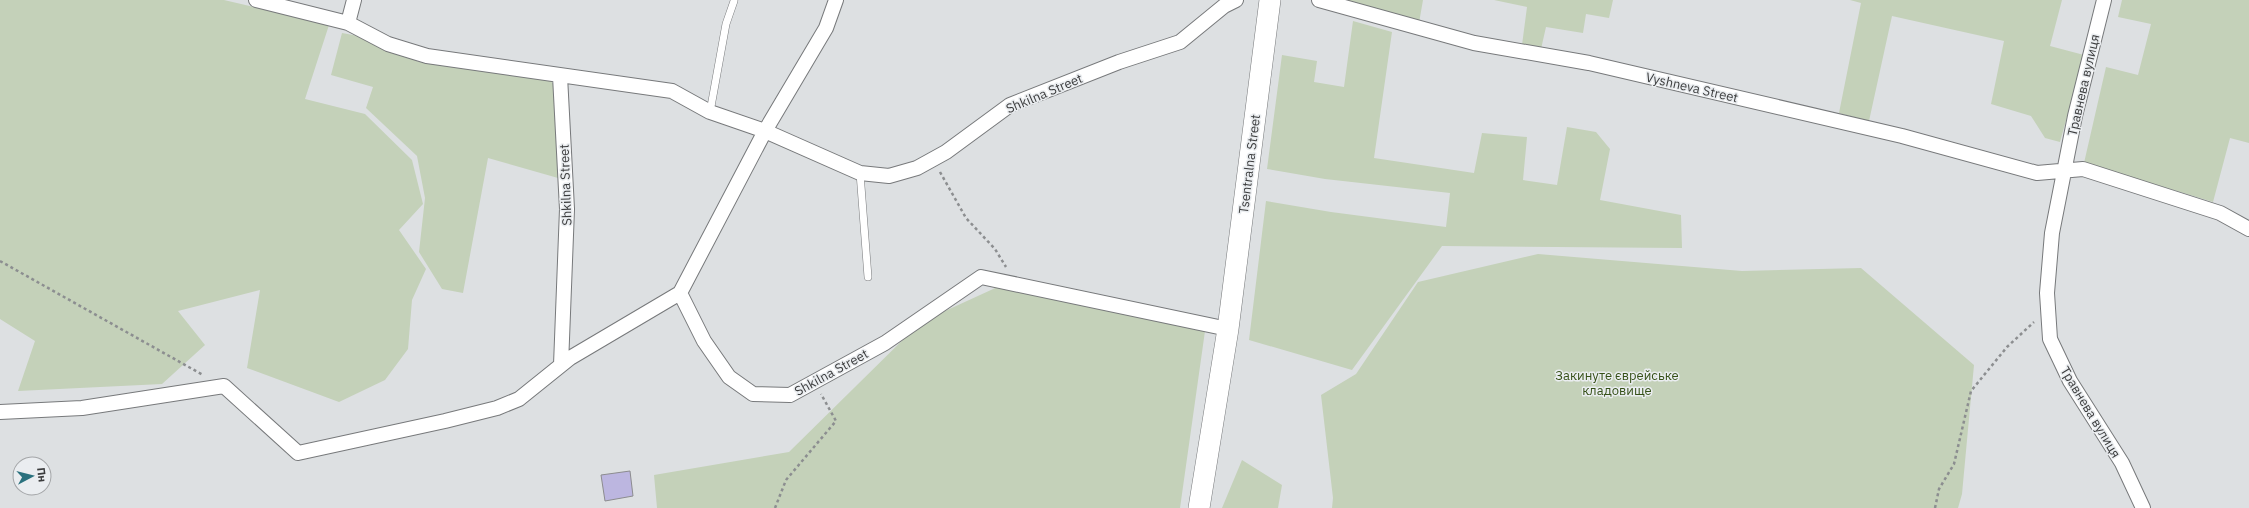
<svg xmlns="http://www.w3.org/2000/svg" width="2249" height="508" font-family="'IBM Plex Sans',sans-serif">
<rect width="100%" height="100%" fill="#dde0e2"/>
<path fill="#c4d1b9" d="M 0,0 L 224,0 L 329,25 L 305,99 L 365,114 L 412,160 L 423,204 L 399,230 L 426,269 L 412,300 L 408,349 L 385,380 L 339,402 L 247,368 L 260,290 L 178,311 L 205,345 L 162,384 L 18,391 L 35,341 L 0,319 Z
M 1347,0 L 1423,0 L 1419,23 Z
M 1494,0 L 1613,0 L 1609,18 L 1586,14 L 1583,33 L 1546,27 L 1541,49 L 1522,45 L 1527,7 Z
M 1850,0 L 2062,0 L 2050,46 L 2084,55 L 2060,142 L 2045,138 L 2031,116 L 1991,104 L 2004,41 L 1892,16 L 1869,121 L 1839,113 L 1861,3 Z
M 2122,0 L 2249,0 L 2249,143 L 2230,138 L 2213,202 L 2084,163 L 2106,67 L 2138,75 L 2151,24 L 2118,17 Z
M 1353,21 L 1392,32 L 1374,158 L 1474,173 L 1482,133 L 1527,137 L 1523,180 L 1557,185 L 1567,127 L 1596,132 L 1610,149 L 1600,200 L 1681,215 L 1682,248 L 1442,246 L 1352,370 L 1249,340 L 1266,201 L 1331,212 L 1446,227 L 1450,193 L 1325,179 L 1267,169 L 1282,55 L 1317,61 L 1314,82 L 1344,87 Z
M 342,33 L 364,37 L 419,62 L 551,81 L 555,86 L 558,178 L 488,158 L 463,293 L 442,289 L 419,252 L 425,198 L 417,156 L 366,108 L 373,87 L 331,75 Z
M 1538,254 L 1742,271 L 1861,268 L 1974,365 L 1962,494 L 1958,508 L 1332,508 L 1333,498 L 1321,395 L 1356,374 L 1418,282 Z
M 1015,279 L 1206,324 L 1180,508 L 657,508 L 654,475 L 789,452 L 921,322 Z
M 1242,460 L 1282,485 L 1278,508 L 1222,508 Z"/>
<path fill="#bcb6e0" stroke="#8c8c8f" d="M 630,471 L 633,496 L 605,501 L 601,475 Z"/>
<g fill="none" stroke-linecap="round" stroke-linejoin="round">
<g stroke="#77797b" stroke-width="8">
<path id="lane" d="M 710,112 L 726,24 L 734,1
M 860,173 L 868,277"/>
</g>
<g stroke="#77797b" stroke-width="16">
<path id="street" d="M 256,0 L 348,23 L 388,44 L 427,56 L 672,91 L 710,112 L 765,131 L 860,173 L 889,176 L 917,168 L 946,152 L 1010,105 L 1119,62 L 1180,42 L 1224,6 L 1236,0
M 1319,0 L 1474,43 L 1589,63 L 1902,136 L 2037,173 L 2083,169 L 2220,213 L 2249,229
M 2104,0 L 2075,116 L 2052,233 L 2047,293 L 2050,339 L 2070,381 L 2122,463 L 2143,508
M 348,23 L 354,0
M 560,76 L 567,209 L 561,365
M 680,293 L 704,341 L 729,377 L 753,394 L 790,395 L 885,343 L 981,277 L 1228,329
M 680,293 L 765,131 L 826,28 L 836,0
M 0,412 L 82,408 L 224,386 L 298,453 L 445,421 L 497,408 L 519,399 L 570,358 L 680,293"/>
</g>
<g stroke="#77797b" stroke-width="22">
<path id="secondary" d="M 1199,508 L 1228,329 L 1270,0"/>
</g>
<path stroke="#8c8e90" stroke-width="2.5" stroke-dasharray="3 3" stroke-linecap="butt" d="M 940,172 L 966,218 L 995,249 L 1006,267
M 0,261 L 203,375
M 775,508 L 786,480 L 836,421 L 821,394
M 1935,508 L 1939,489 L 1954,464 L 1971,391 L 2007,347 L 2034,322"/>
<use href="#lane" stroke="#fff" stroke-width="7"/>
<use href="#street" stroke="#fff" stroke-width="14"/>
<use href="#secondary" stroke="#fff" stroke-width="21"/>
</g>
<g text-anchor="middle" stroke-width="3" stroke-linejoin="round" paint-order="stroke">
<g font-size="13" fill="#3b3c3d" stroke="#eaedf0">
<text transform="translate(2083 85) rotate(-77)" y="5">Травнева вулиця</text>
<text transform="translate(1692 87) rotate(13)" y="5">Vyshneva Street</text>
<text transform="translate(1044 93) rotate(-23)" y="5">Shkilna Street</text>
<text transform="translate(1249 164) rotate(-83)" y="5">Tsentralna Street</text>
<text transform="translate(565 185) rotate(-92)" y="5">Shkilna Street</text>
<text transform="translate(831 372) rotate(-29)" y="5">Shkilna Street</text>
<text transform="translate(2091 412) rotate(59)" y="5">Травнева вулиця</text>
</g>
<g font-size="13" fill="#355017" stroke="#eaedf0">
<text x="1617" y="380">Закинуте єврейське<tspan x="1617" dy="15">кладовище</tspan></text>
</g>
</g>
<g transform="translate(32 476) rotate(83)"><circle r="19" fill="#eaedf0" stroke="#a4a6a8"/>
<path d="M0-3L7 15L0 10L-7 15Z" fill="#2a717e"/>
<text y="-6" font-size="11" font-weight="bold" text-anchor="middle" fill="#3b3c3d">Пн</text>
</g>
</svg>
